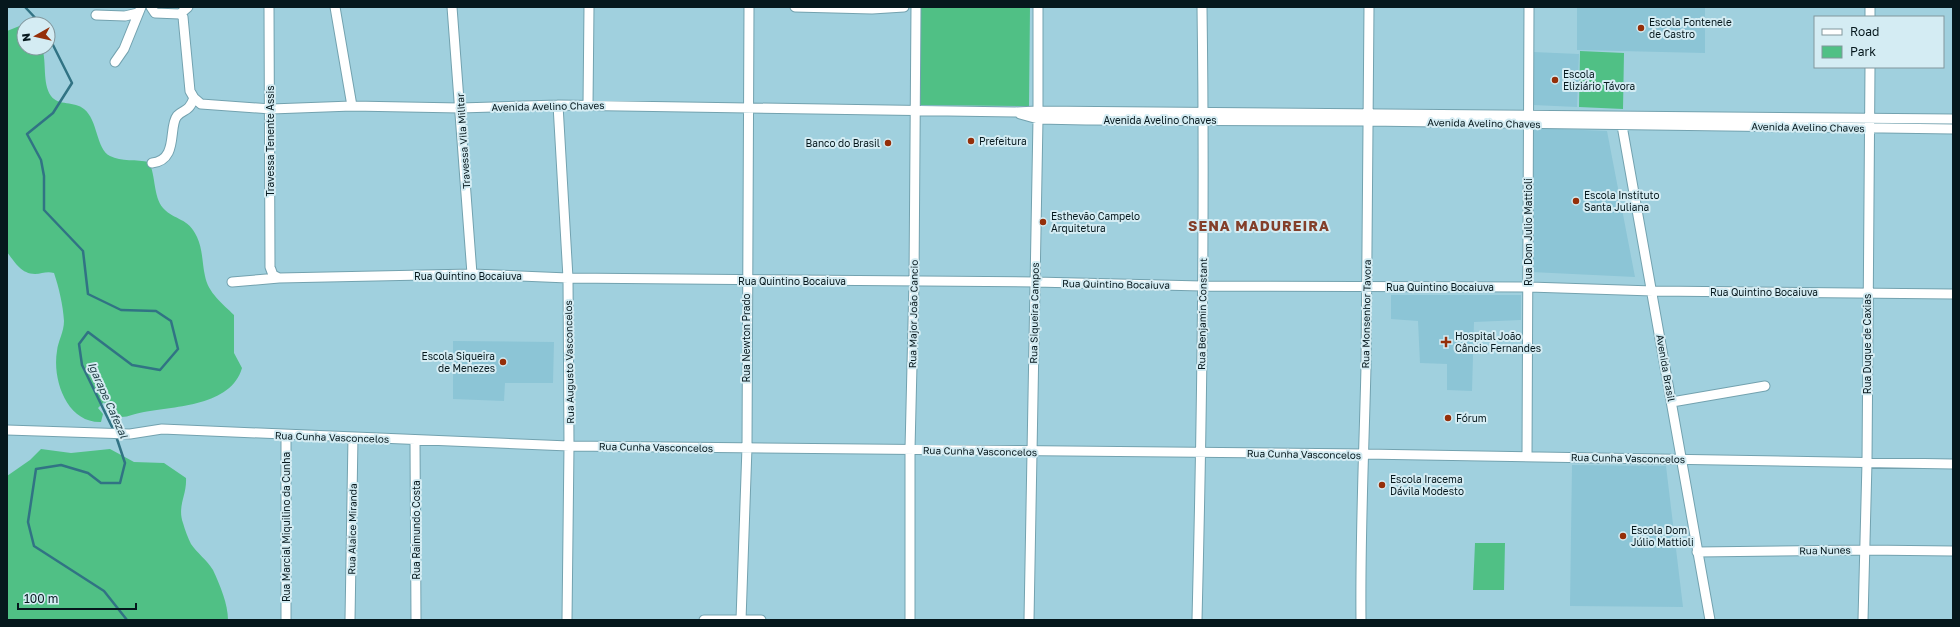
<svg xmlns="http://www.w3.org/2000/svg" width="1960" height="627" font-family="'Golos Text',sans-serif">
<rect width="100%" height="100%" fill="#a0d0de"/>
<path fill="#8cc5d6" d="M 1577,7 L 1705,7 L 1705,53 L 1577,50 Z
M 1533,52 L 1579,54 L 1577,107 L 1533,105 Z
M 1534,128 L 1607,131 L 1635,277 L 1531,272 Z
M 1391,295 L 1521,295 L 1521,320 L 1474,322 L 1472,391 L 1447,390 L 1447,364 L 1420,363 L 1418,321 L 1391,319 Z
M 453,341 L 554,342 L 553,383 L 505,383 L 504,401 L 453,399 Z
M 1572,465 L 1666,466 L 1683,607 L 1570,606 Z"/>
<path fill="#50c085" d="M 921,7 L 1030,7 L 1029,106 L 919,105 Z
M 22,25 L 24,26 L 24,48 L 42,48 C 47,62 42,83 51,96 C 58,106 75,101 84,109 C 98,120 96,149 110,156 C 121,162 137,159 149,162 C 156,176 153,196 163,208 C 175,221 188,217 197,237 C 203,250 202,263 205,276 C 208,293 223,304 234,315 L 234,353 L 242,368 C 231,406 176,406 144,412 C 131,414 127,419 114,416 L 104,402 L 98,408 L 103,414 L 101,422 C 67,423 52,380 57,351 C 58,341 64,332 64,321 C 63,305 59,288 54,273 C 46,271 42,274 35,274 C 21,274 14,261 7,252 L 7,31 Z
M 1580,51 L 1624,53 L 1623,109 L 1579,107 Z
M 41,449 L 71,453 L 110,449 L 134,462 L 164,463 L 186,478 C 187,495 177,506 183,523 C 185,530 188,538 191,544 C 197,553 207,560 213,570 C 220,585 228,604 228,620 L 7,620 L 7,476 L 30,460 Z
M 1475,543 L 1505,543 L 1504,590 L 1473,590 Z"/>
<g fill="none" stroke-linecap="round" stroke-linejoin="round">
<path stroke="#317384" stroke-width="2.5" d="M 25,7 L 41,24
M 48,35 L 72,83 L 53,113 L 27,134 L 41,160 L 44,176 L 44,210 L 83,251 L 88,294 L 121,310 L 156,311 L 171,321 L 178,349 L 160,370 L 132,365 L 88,332 L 79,344 L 82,365 L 114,431
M 116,436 L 125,463 L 120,483 L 101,483 L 88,473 L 61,465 L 36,469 L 28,522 L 34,546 L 104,591 L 127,620"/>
<g stroke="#73a2af" stroke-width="11">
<path id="street" d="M 151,7 L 155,13 L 180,14 L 183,17 L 190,91 L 194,98 L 201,104 L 271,109 L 352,106 L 460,108 L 558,105 L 1015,112 L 1037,111 C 1343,113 1648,117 1953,119
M 269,7 L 270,267 L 273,275 L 279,278 L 472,274 L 568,278 L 1035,282 L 1202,286 L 1529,287 L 1653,291 L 1953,294
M 335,7 L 352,106
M 452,7 L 472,274
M 795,7 L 872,9 L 904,7
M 180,14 L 188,7
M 96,15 L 125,16 L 138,13
M 1870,17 L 1870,7
M 115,62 L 124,49 L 141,7
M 558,105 L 568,278 L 569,446 L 567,620
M 588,105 L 589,7
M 1020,114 L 1038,119 L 1086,120 L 1368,121 L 1953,129
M 1621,120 L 1710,620
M 152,163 C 179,160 168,127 177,116 C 185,108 188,113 194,98
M 232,282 L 279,278
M 1672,402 L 1765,386
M 7,430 L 130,434 L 162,429 L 569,446 L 1364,454 L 1953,464
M 286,435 L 286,620
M 415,440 L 416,620
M 1527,457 L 1529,7
M 1697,552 L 1865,550 L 1953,551
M 350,620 L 353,437
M 704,620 L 761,620
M 741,620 L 747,447 L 749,7
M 910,620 L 910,449 L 914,281 L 916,7
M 1029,620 L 1038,119 L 1038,7
M 1197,620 C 1202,416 1205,211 1202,7
M 1361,620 C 1360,536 1364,452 1366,367 C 1368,247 1367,127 1369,7
M 1863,620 L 1867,462 L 1870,67"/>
</g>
<use href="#street" stroke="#fff" stroke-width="9"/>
</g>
<g fill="#952f09" stroke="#d4ecf3" stroke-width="1.5">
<circle cx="1641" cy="28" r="4"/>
<circle cx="1555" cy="80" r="4"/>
<circle cx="971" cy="141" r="4"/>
<circle cx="888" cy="143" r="4"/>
<circle cx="1576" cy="201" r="4"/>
<circle cx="1043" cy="222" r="4"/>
<path d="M1444 336h4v4h4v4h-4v4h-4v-4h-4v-4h4z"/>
<circle cx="503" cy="362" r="4"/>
<circle cx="1448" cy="418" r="4"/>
<circle cx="1382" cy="485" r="4"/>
<circle cx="1623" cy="536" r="4"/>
</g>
<g text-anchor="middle" stroke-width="4" stroke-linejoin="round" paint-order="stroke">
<g font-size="10" fill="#06181d" stroke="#d4ecf3" text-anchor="start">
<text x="1649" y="26">Escola Fontenele<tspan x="1649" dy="12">de Castro</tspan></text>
<text x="1563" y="78">Escola<tspan x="1563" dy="12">Eliziário Távora</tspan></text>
<text x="979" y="145">Prefeitura</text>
<text x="880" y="147" text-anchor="end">Banco do Brasil</text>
<text x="1584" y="199">Escola Instituto<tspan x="1584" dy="12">Santa Juliana</tspan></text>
<text x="1051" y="220">Esthevão Campelo<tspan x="1051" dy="12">Arquitetura</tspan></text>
<text x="1455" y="340">Hospital João<tspan x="1455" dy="12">Câncio Fernandes</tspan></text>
<text x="495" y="360" text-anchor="end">Escola Siqueira<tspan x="495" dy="12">de Menezes</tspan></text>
<text x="1456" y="422">Fórum</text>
<text x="1390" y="483">Escola Iracema<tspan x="1390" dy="12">Dávila Modesto</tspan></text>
<text x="1631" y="534">Escola Dom<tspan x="1631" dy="12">Júlio Mattioli</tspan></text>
</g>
<g font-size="10" fill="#06181d" stroke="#d4ecf3">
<text transform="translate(548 106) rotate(-1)" y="4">Avenida Avelino Chaves</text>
<text x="1160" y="124">Avenida Avelino Chaves</text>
<text transform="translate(1484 123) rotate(1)" y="4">Avenida Avelino Chaves</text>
<text transform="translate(1808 127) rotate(1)" y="4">Avenida Avelino Chaves</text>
<text transform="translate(270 141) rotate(-90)" y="4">Travessa Tenente Assis</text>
<text transform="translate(463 141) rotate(-94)" y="4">Travessa Vila Militar</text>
<text transform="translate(1528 232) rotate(-90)" y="4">Rua Dom Julio Mattioli</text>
<text x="468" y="280">Rua Quintino Bocaiuva</text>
<text x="792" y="285">Rua Quintino Bocaiuva</text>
<text transform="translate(1116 284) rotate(1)" y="4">Rua Quintino Bocaiuva</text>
<text x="1440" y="291">Rua Quintino Bocaiuva</text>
<text x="1764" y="296">Rua Quintino Bocaiuva</text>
<text transform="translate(1034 313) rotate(-89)" y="4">Rua Siqueira Campos</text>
<text transform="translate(913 314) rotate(-89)" y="4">Rua Major João Cancio</text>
<text transform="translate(1202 314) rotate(-89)" y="4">Rua Benjamin Constant</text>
<text transform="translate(1366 314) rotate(-89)" y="4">Rua Monsenhor Tavora</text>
<text transform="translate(746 338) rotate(-90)" y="4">Rua Newton Prado</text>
<text transform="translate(1867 344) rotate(-90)" y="4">Rua Duque de Caxias</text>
<text transform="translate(569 362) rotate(-91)" y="4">Rua Augusto Vasconcelos</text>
<text transform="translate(1666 368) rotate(80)" y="4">Avenida Brasil</text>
<text transform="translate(332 437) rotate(2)" y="4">Rua Cunha Vasconcelos</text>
<text transform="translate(656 447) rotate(1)" y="4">Rua Cunha Vasconcelos</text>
<text transform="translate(980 451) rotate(1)" y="4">Rua Cunha Vasconcelos</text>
<text transform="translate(1304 454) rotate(1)" y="4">Rua Cunha Vasconcelos</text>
<text transform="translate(1628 458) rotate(1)" y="4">Rua Cunha Vasconcelos</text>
<text transform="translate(286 527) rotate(-90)" y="4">Rua Marcial Miquilino da Cunha</text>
<text transform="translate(352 529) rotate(-89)" y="4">Rua Alaice Miranda</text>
<text transform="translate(416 530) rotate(-90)" y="4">Rua Raimundo Costa</text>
<text transform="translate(1825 550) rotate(-1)" y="4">Rua Nunes</text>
</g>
<g font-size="11" font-style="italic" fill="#254048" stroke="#d4ecf3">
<text transform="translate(108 400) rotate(66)" y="4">Igarape Cafezal</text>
</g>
<g font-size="14" font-weight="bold" letter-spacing="1" fill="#833f2a" stroke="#d4ecf3">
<text x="1259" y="231">SENA MADUREIRA</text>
</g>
</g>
<rect width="1960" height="627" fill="none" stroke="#06181d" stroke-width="16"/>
<rect x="1814" y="16" width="130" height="52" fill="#d4ecf3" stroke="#82979d"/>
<rect x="1822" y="29" width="20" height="6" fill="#ffffff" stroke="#82979d"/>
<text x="1850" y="36" font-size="12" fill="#06181d">Road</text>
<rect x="1822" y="46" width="20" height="12" fill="#50c085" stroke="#82979d"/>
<text x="1850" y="56" font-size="12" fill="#06181d">Park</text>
<g transform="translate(36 36) rotate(262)"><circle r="19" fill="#d4ecf3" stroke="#82979d"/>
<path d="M0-3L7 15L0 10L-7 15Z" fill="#952f09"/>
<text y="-6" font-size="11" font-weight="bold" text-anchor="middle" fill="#06181d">N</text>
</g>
<path d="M18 603v6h118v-6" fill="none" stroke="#06181d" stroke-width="2"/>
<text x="24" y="603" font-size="12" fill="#06181d" stroke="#d4ecf3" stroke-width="3" paint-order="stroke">100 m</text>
</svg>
